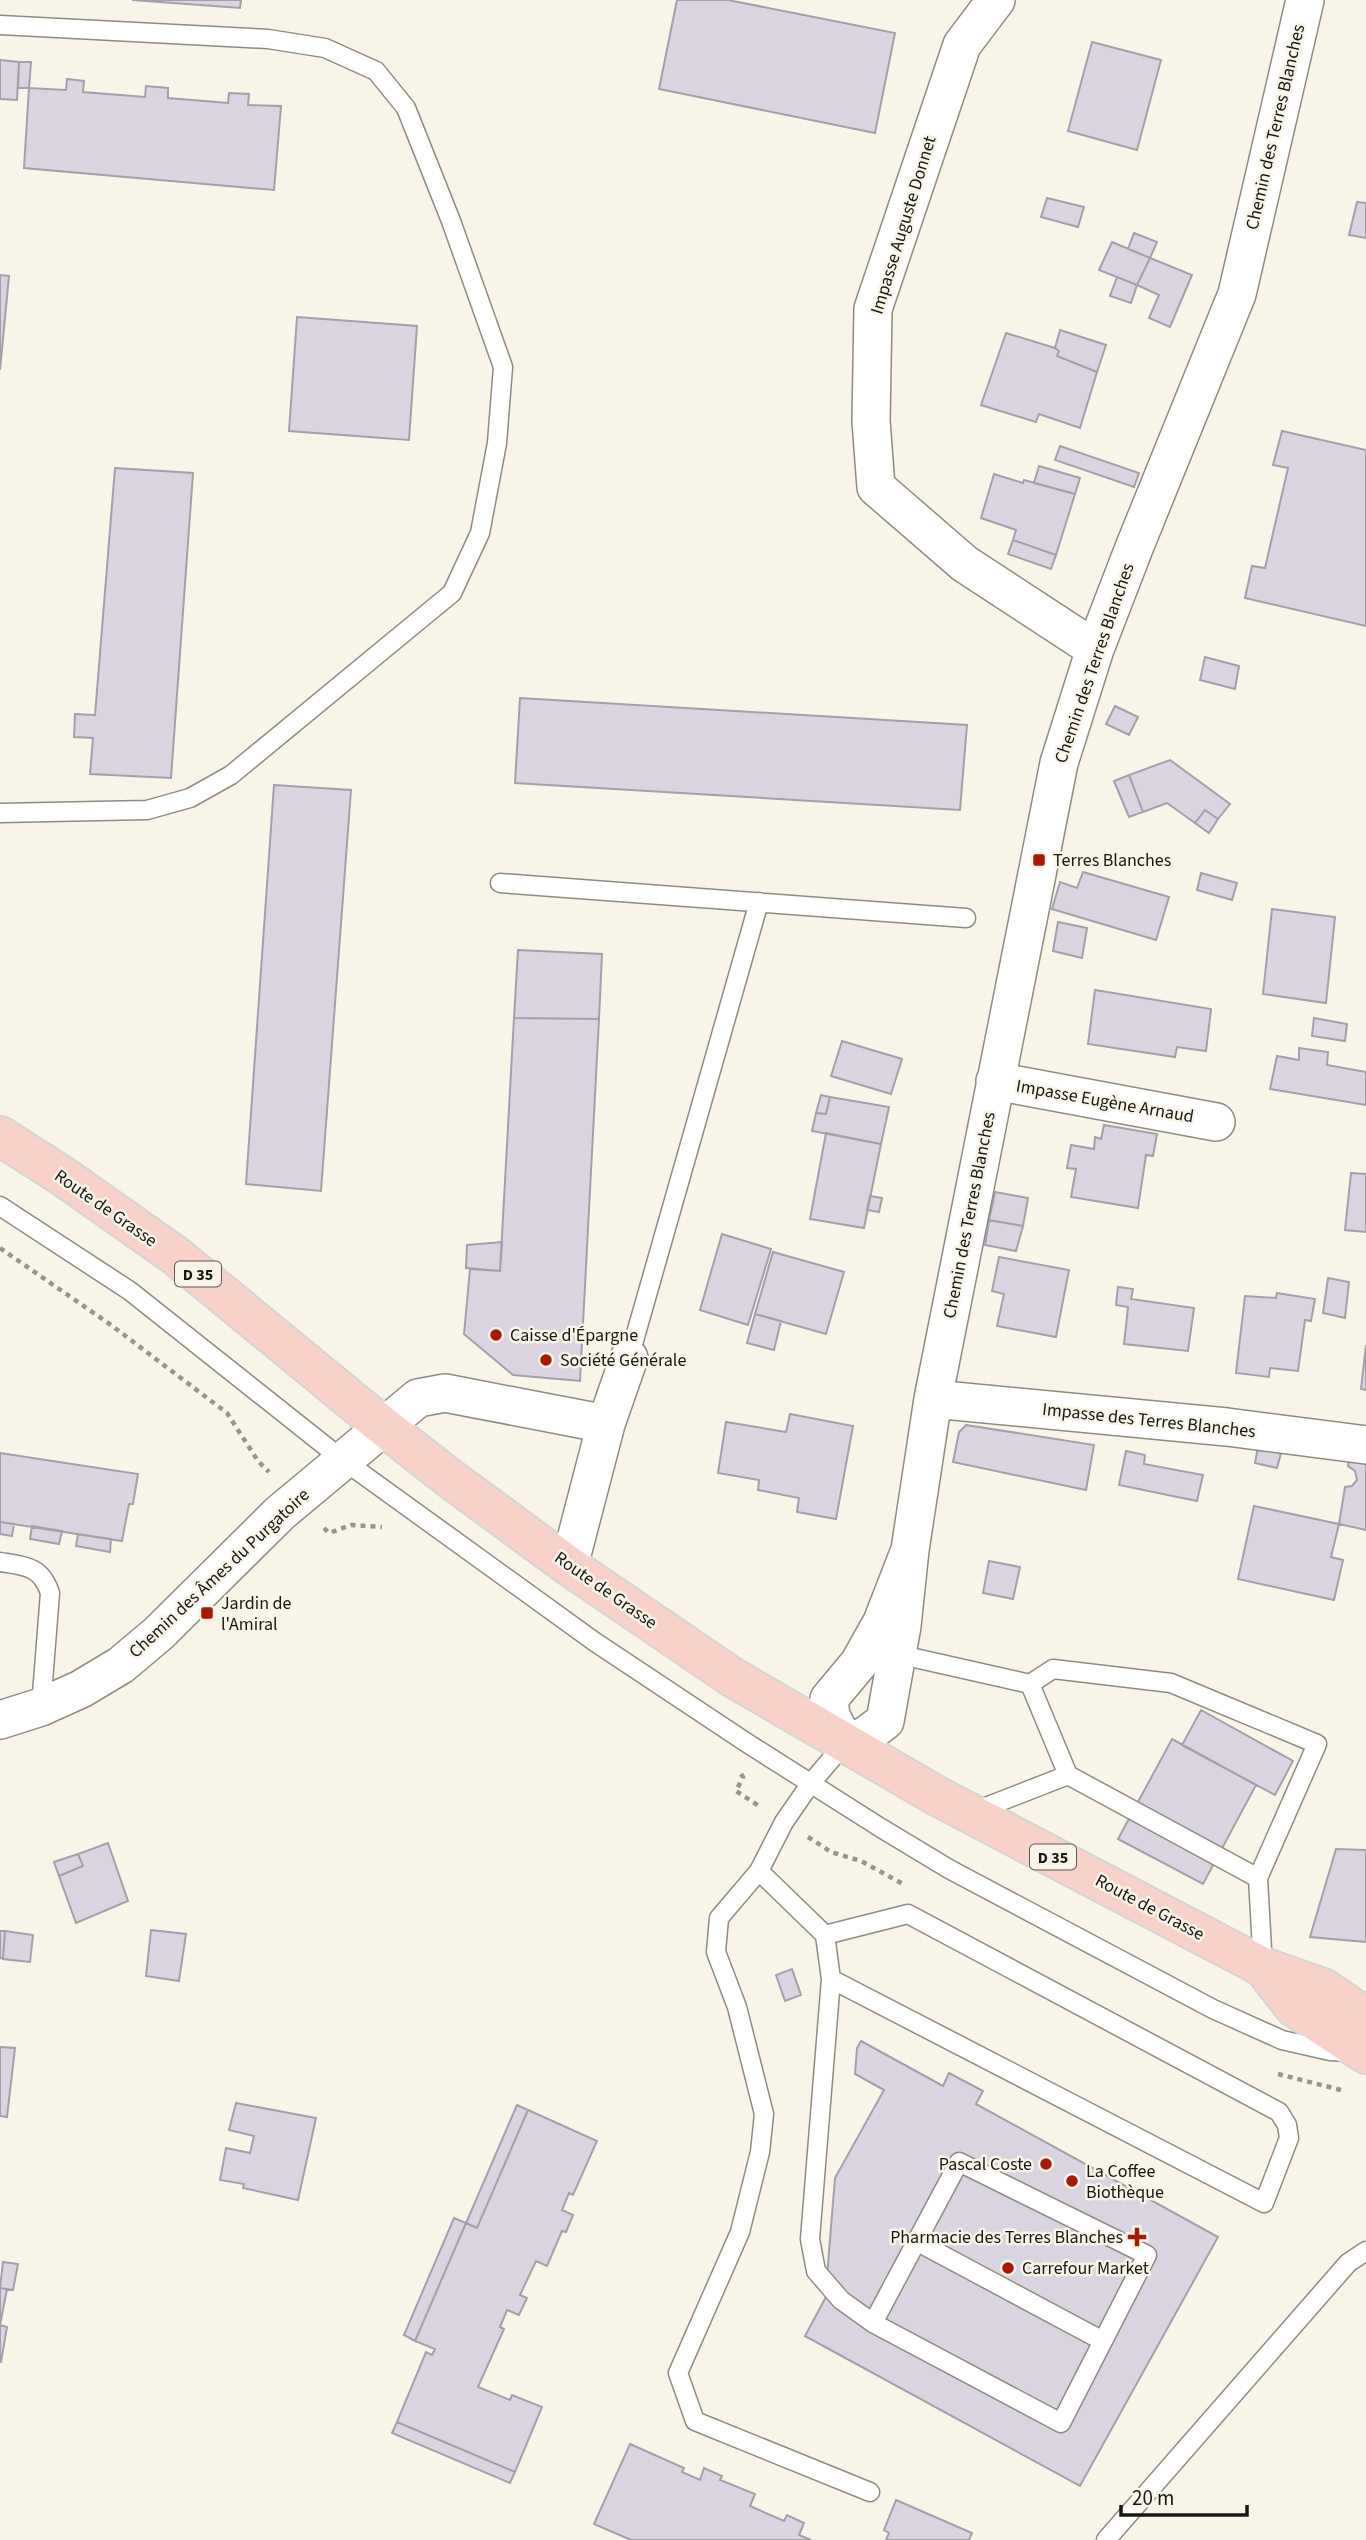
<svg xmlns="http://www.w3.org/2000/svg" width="1366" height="2540" font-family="'Source Sans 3',sans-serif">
<rect width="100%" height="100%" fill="#f8f4e8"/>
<path fill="#d9d4e0" stroke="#a4a0ab" stroke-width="2" d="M 132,0 L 241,0 L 240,8 Z
M 677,0 L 728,0 L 895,33 L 875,133 L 659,89 Z
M 1092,42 L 1161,60 L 1137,150 L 1068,131 Z
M 0,60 L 19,62 L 17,100 L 0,99 Z
M 19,62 L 31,62 L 29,88 L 18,88 Z
M 67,79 L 84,81 L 83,92 L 145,97 L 146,86 L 168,88 L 168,98 L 228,103 L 229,93 L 249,94 L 248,105 L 281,106 L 274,190 L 24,168 L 29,88 L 66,90 Z
M 1047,198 L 1084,207 L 1078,227 L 1041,217 Z
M 1357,202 L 1366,203 L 1366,238 L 1349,235 Z
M 1134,233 L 1157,242 L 1150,258 L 1128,249 Z
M 1112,242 L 1150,258 L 1137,285 L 1099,270 Z
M 1150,258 L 1192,275 L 1170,327 L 1149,318 L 1159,295 L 1137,285 Z
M 0,275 L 9,276 L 0,370 Z
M 1117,277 L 1137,285 L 1131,303 L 1110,296 Z
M 297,317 L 417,326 L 409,440 L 289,431 Z
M 1060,330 L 1106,345 L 1097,372 L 1057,356 L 1059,351 L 1055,348 Z
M 1006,333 L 1055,348 L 1059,351 L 1057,356 L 1097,372 L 1080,428 L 1039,414 L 1036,422 L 981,405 Z
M 1282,431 L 1366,450 L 1366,626 L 1245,598 L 1252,566 L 1265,568 L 1288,468 L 1273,465 Z
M 1060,446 L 1139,473 L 1134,487 L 1055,460 Z
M 1039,466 L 1080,478 L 1075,494 L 1034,483 Z
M 115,468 L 193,473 L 171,778 L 90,774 L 93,738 L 74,737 L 75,714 L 95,715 Z
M 994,474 L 1023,483 L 1024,480 L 1075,494 L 1056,555 L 1013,540 L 1016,530 L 981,518 Z
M 1013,540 L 1056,555 L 1051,569 L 1008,554 Z
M 1205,657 L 1239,666 L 1235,689 L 1200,680 Z
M 520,698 L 967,725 L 960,810 L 515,783 Z
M 1115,706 L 1138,717 L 1129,735 L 1106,724 Z
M 1170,760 L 1230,804 L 1218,819 L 1205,810 L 1195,823 L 1167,803 L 1143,812 L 1129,775 Z
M 1129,775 L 1143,812 L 1129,817 L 1114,781 Z
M 274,785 L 351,790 L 321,1191 L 246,1184 Z
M 1205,810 L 1218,819 L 1209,833 L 1195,823 Z
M 1083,872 L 1169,897 L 1156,940 L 1052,909 L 1060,882 L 1077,888 Z
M 1201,873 L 1237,883 L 1232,900 L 1197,890 Z
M 1272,909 L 1335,917 L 1326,1003 L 1263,994 Z
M 1058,922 L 1087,928 L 1082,958 L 1053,951 Z
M 518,950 L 602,954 L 599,1019 L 514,1018 Z
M 1095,990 L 1211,1009 L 1206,1051 L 1177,1047 L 1175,1057 L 1088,1044 Z
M 514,1018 L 599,1019 L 580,1381 L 513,1375 L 464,1334 L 470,1269 L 500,1271 Z
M 1314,1018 L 1347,1024 L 1345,1041 L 1312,1036 Z
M 842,1041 L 902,1059 L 891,1094 L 831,1076 Z
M 1299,1048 L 1328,1052 L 1327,1065 L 1366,1072 L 1366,1105 L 1270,1089 L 1277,1056 L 1299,1060 Z
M 821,1095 L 830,1097 L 826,1114 L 816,1113 Z
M 830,1097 L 889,1107 L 881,1144 L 812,1131 L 816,1113 L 826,1114 Z
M 1104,1125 L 1157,1134 L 1153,1156 L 1146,1155 L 1138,1208 L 1071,1197 L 1076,1169 L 1067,1168 L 1071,1145 L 1094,1149 L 1095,1137 L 1101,1139 Z
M 826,1133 L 881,1144 L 864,1228 L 810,1219 Z
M 1351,1173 L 1366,1174 L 1366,1232 L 1345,1230 Z
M 995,1192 L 1028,1198 L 1023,1226 L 989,1220 Z
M 870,1196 L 882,1198 L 879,1212 L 867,1210 Z
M 989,1220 L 1023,1226 L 1016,1251 L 985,1245 Z
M 722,1234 L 771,1249 L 748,1325 L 700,1310 Z
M 502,1242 L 500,1271 L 466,1268 L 467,1245 Z
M 773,1252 L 844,1272 L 826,1334 L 755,1314 Z
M 999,1257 L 1069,1270 L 1056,1337 L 997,1326 L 1004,1294 L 992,1291 Z
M 1328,1278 L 1349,1282 L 1345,1318 L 1323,1313 Z
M 1118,1287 L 1133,1289 L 1131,1299 L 1194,1308 L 1188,1351 L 1124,1344 L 1128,1307 L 1116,1305 Z
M 1277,1293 L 1315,1299 L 1311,1321 L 1305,1320 L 1298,1371 L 1270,1368 L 1269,1377 L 1236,1373 L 1245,1296 L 1276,1298 Z
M 755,1314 L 781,1321 L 774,1350 L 747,1343 Z
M 1366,1345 L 1366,1390 L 1361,1389 Z
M 790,1414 L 853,1426 L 836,1519 L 797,1512 L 799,1498 L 758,1490 L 759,1480 L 718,1473 L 726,1422 L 786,1432 Z
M 966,1425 L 1094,1445 L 1086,1490 L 953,1462 L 959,1432 Z
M 1258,1447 L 1281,1453 L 1277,1468 L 1255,1463 Z
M 1126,1451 L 1145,1455 L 1144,1464 L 1203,1475 L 1197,1501 L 1119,1485 Z
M 0,1453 L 138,1474 L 133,1504 L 129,1504 L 122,1541 L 0,1522 Z
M 1349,1459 L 1366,1461 L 1366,1530 L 1339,1524 L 1345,1487 L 1352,1486 L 1357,1480 L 1355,1471 L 1348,1466 Z
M 1254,1506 L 1339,1524 L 1331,1557 L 1343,1560 L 1334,1600 L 1238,1579 Z
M 0,1522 L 14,1524 L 12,1536 L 0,1534 Z
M 32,1526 L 62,1531 L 59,1544 L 30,1539 Z
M 78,1534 L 111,1539 L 110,1552 L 76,1546 Z
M 989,1561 L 1020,1567 L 1013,1599 L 983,1593 Z
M 1201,1710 L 1293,1761 L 1275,1795 L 1182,1745 Z
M 1172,1739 L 1256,1785 L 1203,1884 L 1118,1839 Z
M 108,1843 L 128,1901 L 76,1923 L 59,1876 L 83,1866 L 78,1854 Z
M 1336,1849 L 1366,1850 L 1366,1942 L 1310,1937 Z
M 78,1854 L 83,1866 L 59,1876 L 54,1862 Z
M 151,1930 L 186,1934 L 179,1981 L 146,1976 Z
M 0,1931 L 5,1931 L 3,1959 L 0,1958 Z
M 5,1931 L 33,1935 L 30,1962 L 3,1959 Z
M 792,1969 L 801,1995 L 785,2001 L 776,1975 Z
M 861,2041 L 943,2086 L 949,2073 L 983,2091 L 976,2104 L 1218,2237 L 1080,2486 L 805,2336 L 835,2280 L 827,2276 L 835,2178 L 884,2090 L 855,2074 L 857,2048 Z
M 0,2047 L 15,2048 L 7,2117 L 0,2116 Z
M 236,2103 L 316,2118 L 298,2200 L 243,2188 L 244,2184 L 220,2180 L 226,2148 L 250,2153 L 254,2136 L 229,2130 Z
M 517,2105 L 528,2110 L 477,2228 L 466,2223 Z
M 528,2110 L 597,2141 L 573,2195 L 569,2193 L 562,2210 L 573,2215 L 566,2232 L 562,2231 L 547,2266 L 536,2261 L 520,2295 L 527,2298 L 519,2315 L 507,2310 L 500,2327 L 504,2329 L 478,2387 L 510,2400 L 512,2395 L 542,2407 L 515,2472 L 397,2422 L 426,2352 L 432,2355 L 435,2349 L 415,2341 L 466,2223 L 477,2228 Z
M 454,2218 L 466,2223 L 415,2341 L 404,2335 Z
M 3,2262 L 18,2264 L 13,2290 L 0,2288 Z
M 0,2288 L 7,2289 L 0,2325 Z
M 0,2325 L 7,2327 L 1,2362 L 0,2362 Z
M 397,2422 L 515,2472 L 510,2483 L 392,2433 Z
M 630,2444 L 684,2468 L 682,2472 L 700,2480 L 704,2468 L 722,2476 L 720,2480 L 755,2494 L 750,2506 L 784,2521 L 787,2515 L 804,2523 L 799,2535 L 811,2540 L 631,2540 L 594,2524 Z
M 896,2500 L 972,2533 L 969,2540 L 886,2540 L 889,2533 L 884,2530 Z"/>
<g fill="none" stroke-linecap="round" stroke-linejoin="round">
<g stroke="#8f8b80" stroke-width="21">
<path id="lane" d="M 0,25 L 268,39 L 325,48 L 376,71 L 406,108 L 451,221 L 503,367 L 497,443 L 480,533 L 452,593 L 231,775 L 190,798 L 147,810 L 0,813
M 500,883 L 966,918
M 0,1206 L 130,1291 L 343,1460 L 595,1642 L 747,1743 L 881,1828 L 949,1869 L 1213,2009 L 1282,2040 L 1330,2051 L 1349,2052
M 629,1358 L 759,902
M 0,1562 C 25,1566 41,1566 50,1593 L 41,1707
M 897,1654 L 1030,1684 L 1068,1775
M 1030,1684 L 1053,1669 L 1171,1683 L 1317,1744 L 1258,1878
M 845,1743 L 811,1783 L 784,1822 L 759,1871 L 719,1918 L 716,1952 L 737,2007 L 764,2114 L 760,2152 L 740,2232 L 678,2373 L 695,2421 L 870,2492
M 973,1812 L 1068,1775 L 1258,1878 L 1263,1967
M 759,1871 L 825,1935 L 831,1979 L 1264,2203 L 1289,2138 L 1287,2125 L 1279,2112 L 908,1914 L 825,1935
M 831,1979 L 810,2239 L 816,2271 L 841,2300 L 873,2323 L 1061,2423 L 1147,2255 L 959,2162 L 873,2323
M 916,2241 L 1103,2341
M 1106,2540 L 1348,2263 L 1366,2251"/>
</g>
<g stroke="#8f8b80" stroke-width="40">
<path id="street" d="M 996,0 L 962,45 L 873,309 L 871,421 L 876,487 L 965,564 L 1095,649
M 995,1081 L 1216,1122
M 933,1399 L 1227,1427 L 1366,1445
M 910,1550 L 882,1622 L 859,1663 L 829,1699 L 831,1716 L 845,1743 L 865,1736 L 885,1721 L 902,1626 L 910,1550 L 933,1399 L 1059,763 L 1095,649 L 1134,548 L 1237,294 L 1305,0
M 569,1566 L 606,1424 L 629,1358
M 0,1720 L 41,1707 L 81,1689 L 121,1665 L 159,1633 L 280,1513 L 418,1398 L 445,1393 L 606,1424"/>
</g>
<g stroke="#d6d5d5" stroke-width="42">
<path id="primary" d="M 0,1136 L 64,1177 L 176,1256 L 384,1427 L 452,1480 L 569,1566 L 732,1677 L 937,1796 L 1263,1967 L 1323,1988 L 1366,2017
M 1263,1967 L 1294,2007 L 1366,2054"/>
</g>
<path stroke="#98958c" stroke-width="4.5" stroke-dasharray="5 5" stroke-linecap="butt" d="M 0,1248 L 111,1325 L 227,1413 L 258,1461 L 269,1472
M 324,1528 L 329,1533 L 351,1525 L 382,1527
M 741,1774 L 743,1777 L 736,1791 L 759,1806
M 808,1837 L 831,1852 L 861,1861 L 903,1884
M 1278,2074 L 1345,2091"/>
<use href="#lane" stroke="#fff" stroke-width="18"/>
<use href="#street" stroke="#fff" stroke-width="37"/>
<use href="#primary" stroke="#f8d1c9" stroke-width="38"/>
</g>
<g fill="#a91902" stroke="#f8f4e8" stroke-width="2.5">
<rect x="1032" y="853" width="14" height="14" rx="3.5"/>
<circle cx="496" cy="1335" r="7"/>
<circle cx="546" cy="1360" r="7"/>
<rect x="200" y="1606" width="14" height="14" rx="3.5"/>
<circle cx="1046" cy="2164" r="7"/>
<circle cx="1072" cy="2181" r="7"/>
<path d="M1133.5 2226.5h7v7h7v7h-7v7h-7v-7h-7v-7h7z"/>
<circle cx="1008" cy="2268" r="7"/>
</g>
<g text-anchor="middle" stroke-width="5" stroke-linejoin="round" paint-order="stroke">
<g fill="#f8f4e8" stroke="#5c5953" stroke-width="2">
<rect x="175" y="1261.5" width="46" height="25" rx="5"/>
<rect x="1030" y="1844.5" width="46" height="25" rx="5"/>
</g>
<g font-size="16" font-weight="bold" fill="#191713">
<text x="198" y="1280">D 35</text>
<text x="1053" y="1863">D 35</text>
</g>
<g font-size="18" fill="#191713" stroke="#f8f4e8">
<text transform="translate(1275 127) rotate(-77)" y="6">Chemin des Terres Blanches</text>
<text transform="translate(903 225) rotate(-73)" y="6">Impasse Auguste Donnet</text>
<text transform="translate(1094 663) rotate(-71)" y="6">Chemin des Terres Blanches</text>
<text transform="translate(1105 1101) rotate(10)" y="6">Impasse Eugène Arnaud</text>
<text transform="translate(106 1208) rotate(35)" y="6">Route de Grasse</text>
<text transform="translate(969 1215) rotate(-79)" y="6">Chemin des Terres Blanches</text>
<text transform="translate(1149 1420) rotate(6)" y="6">Impasse des Terres Blanches</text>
<text transform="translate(219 1573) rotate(-43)" y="6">Chemin des Âmes du Purgatoire</text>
<text transform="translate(606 1590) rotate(35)" y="6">Route de Grasse</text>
<text transform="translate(1150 1907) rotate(28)" y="6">Route de Grasse</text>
</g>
<g font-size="18" fill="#191713" stroke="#f8f4e8" text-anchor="start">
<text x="1053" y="866">Terres Blanches</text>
<text x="510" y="1341">Caisse d'Épargne</text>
<text x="560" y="1366">Société Générale</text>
<text x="221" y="1609">Jardin de<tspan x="221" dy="21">l'Amiral</tspan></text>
<text x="1032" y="2170" text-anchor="end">Pascal Coste</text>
<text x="1086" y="2177">La Coffee<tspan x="1086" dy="21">Biothèque</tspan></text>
<text x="1123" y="2243" text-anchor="end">Pharmacie des Terres Blanches</text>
<text x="1022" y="2274">Carrefour Market</text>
</g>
</g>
<path d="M1121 2505v10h126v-10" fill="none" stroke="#191713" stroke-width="3.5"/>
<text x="1132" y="2505" font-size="21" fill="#191713" stroke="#f8f4e8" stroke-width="5" paint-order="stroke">20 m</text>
</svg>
